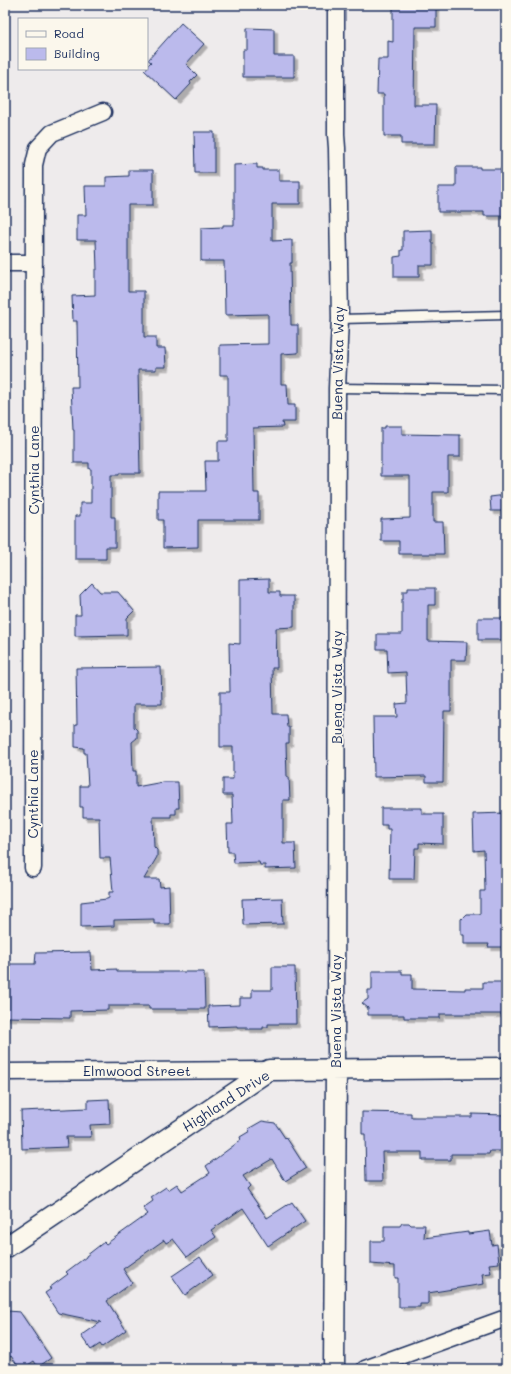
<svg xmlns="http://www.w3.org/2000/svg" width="511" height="1374" font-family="Mali,sans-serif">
<defs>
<filter id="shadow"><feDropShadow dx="3.5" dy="3.5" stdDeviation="0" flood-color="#0004"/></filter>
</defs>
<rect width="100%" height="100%" fill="#eeebec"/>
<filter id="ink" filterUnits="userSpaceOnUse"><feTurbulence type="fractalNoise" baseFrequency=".025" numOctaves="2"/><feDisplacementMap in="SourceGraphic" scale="8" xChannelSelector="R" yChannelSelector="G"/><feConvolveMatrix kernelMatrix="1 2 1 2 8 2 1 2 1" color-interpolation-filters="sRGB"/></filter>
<g filter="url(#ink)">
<path fill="#bbbaec" stroke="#1b2f5e" filter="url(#shadow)" d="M 393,5 L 436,5 L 436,27 L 415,27 L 414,105 L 436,105 L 435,144 L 401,144 L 401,136 L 384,136 L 384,94 L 377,94 L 378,59 L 388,59 L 388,41 L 393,42 Z
M 181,23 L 204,44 L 186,64 L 197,75 L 190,82 L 191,84 L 176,100 L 144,70 L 147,69 L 147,66 L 151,62 L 148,60 Z
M 247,28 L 274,29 L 274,56 L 294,56 L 294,77 L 243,77 L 243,50 L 247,50 Z
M 194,132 L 214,132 L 214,173 L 195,173 Z
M 257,164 L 257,168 L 263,168 L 263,170 L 279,170 L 279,181 L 300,181 L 300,204 L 272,204 L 272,241 L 292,240 L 292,263 L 290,263 L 291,325 L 298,325 L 298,353 L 281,354 L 281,384 L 287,384 L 288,405 L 295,405 L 295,422 L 282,422 L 283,427 L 253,428 L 254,493 L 259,493 L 259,520 L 198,520 L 198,547 L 163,548 L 163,520 L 158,520 L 158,491 L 206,491 L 205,461 L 218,461 L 218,441 L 228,441 L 228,375 L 220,375 L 220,345 L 268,344 L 268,314 L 225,315 L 224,261 L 201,261 L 201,228 L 223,227 L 223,225 L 234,225 L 234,165 Z
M 456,167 L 480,167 L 480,169 L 501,169 L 501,187 L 506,187 L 506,216 L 484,216 L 484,212 L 438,212 L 438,187 L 456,187 Z
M 129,170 L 153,170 L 153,205 L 128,205 L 128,291 L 144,291 L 144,337 L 156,337 L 156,348 L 165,348 L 166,367 L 156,367 L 156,370 L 138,370 L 140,473 L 119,473 L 119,475 L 111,475 L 111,517 L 115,517 L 115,547 L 106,547 L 106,559 L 75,559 L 75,516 L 80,516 L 80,503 L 91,503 L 91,469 L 89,469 L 89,463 L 74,463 L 74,430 L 73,430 L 71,387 L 78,387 L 77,321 L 73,321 L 72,296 L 95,295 L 95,270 L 97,270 L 96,240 L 77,240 L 77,215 L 86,215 L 85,186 L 106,186 L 106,177 L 129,176 Z
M 432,230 L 432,243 L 433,243 L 433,265 L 419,265 L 419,277 L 394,277 L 394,257 L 401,256 L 401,250 L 403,250 L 403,231 Z
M 385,426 L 402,426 L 402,434 L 460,435 L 460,457 L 448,457 L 448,492 L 433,492 L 433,522 L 443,522 L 444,554 L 399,554 L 399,541 L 381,541 L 381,519 L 410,518 L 410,476 L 381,476 L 381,428 L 385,428 Z
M 506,495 L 506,511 L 491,511 L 490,497 Z
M 269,579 L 269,592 L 280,592 L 280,596 L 294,596 L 294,627 L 276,628 L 277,668 L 272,668 L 273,714 L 286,714 L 287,727 L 289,727 L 289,743 L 286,743 L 287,777 L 289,777 L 290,800 L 283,800 L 283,843 L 295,843 L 296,868 L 265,869 L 265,865 L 260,865 L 259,862 L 234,863 L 233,852 L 228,852 L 227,824 L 233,824 L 232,795 L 223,795 L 223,779 L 233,779 L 233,747 L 220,747 L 220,692 L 230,692 L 229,643 L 240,644 L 240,580 Z
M 92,583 L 100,592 L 118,592 L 134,611 L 127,618 L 127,635 L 75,636 L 75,615 L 81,615 L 80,595 Z
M 408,588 L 435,588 L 435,605 L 428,605 L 428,641 L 467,642 L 466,660 L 451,660 L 451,711 L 444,711 L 443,782 L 426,782 L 426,776 L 374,777 L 373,717 L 397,717 L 396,704 L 407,703 L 406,672 L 388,673 L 387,649 L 377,649 L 377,634 L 402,634 L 402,599 L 403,599 L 403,591 L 408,591 Z
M 478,618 L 506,618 L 506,640 L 478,640 Z
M 161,667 L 162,704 L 134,704 L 134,727 L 137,730 L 137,738 L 132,742 L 133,771 L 136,771 L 136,787 L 163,782 L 178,782 L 179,808 L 176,808 L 176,814 L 171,814 L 171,817 L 153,817 L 154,847 L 157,850 L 157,857 L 144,879 L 159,879 L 160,887 L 169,886 L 170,924 L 154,924 L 154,919 L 114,920 L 114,926 L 81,927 L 81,902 L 107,899 L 109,898 L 109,892 L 113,892 L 110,858 L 100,858 L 99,817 L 83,817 L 83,807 L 80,807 L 80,786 L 88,786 L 86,753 L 84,753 L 84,748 L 75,747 L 75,725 L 77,725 L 76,668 Z
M 381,808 L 422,808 L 422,814 L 443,814 L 443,844 L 419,843 L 419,848 L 415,848 L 414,879 L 389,879 L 390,829 L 387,829 L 387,825 L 381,825 Z
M 506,813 L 506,947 L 488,947 L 489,944 L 464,944 L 464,935 L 461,935 L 461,919 L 466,914 L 480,914 L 480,891 L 485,891 L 484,850 L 474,851 L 473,814 Z
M 282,898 L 283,924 L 243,925 L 242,899 Z
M 91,952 L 92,970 L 117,969 L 117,972 L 204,972 L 205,1009 L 149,1009 L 149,1006 L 108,1006 L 108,1010 L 70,1011 L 70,1018 L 5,1017 L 5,964 L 35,964 L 36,953 Z
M 272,967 L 295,967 L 296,1024 L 268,1024 L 268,1027 L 263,1027 L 263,1029 L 247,1029 L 247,1027 L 237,1027 L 237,1026 L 209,1027 L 208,1006 L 240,1005 L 240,998 L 252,998 L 252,990 L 272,990 Z
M 372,971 L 402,971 L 402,974 L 412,974 L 412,989 L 465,990 L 465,988 L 483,988 L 483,982 L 506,982 L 506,1014 L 440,1014 L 440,1018 L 404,1018 L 404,1015 L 368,1015 L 368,1008 L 362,1003 L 368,999 L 368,990 L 372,990 Z
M 109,1099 L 110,1124 L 90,1125 L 91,1137 L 66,1137 L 67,1147 L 22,1149 L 21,1111 L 88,1108 L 88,1100 Z
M 362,1112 L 411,1113 L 411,1117 L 472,1117 L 472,1114 L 506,1115 L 506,1151 L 490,1151 L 489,1154 L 451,1154 L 451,1160 L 422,1160 L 422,1152 L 382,1152 L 383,1181 L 366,1181 L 365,1134 L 362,1134 Z
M 262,1121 L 275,1123 L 285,1138 L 286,1137 L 306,1168 L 285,1181 L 272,1159 L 243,1176 L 250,1186 L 247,1189 L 267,1218 L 292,1202 L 305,1221 L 268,1246 L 243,1208 L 211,1230 L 216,1237 L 187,1257 L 173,1239 L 166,1243 L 164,1240 L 123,1269 L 132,1283 L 107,1301 L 126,1330 L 102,1347 L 100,1344 L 91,1350 L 81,1336 L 101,1322 L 58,1313 L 45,1293 L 51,1289 L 49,1288 L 68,1274 L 66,1272 L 86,1257 L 86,1256 L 104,1242 L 106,1244 L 148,1214 L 143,1208 L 153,1201 L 151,1197 L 166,1187 L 168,1190 L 177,1184 L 182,1191 L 210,1173 L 206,1166 L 241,1140 L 240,1137 L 250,1131 L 248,1129 Z
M 402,1223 L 409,1223 L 411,1225 L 425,1225 L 424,1238 L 468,1232 L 468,1234 L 490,1231 L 492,1245 L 497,1244 L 499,1263 L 489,1264 L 491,1273 L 482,1274 L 484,1284 L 428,1293 L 428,1304 L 420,1304 L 420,1307 L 399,1307 L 399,1297 L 398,1297 L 398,1278 L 395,1278 L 395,1266 L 371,1264 L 371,1241 L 384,1241 L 384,1226 L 400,1226 Z
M 200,1257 L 213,1275 L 185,1295 L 172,1276 Z
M 8,1311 L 20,1312 L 51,1358 L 38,1367 L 34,1361 L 22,1369 L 20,1369 L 11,1356 L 5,1360 L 5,1319 L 8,1317 Z"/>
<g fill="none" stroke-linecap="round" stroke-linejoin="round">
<g stroke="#1b2f5e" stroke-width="11">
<path id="service" d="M 340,319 L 506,315
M 337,388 L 506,390"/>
</g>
<g stroke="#1b2f5e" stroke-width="19">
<path id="minor" d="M 336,5 L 336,135 L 337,148 L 340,319 L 337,388 L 336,1070
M 5,263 L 34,263
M 33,868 L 34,165 L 38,148 L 52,133 L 103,112
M 5,1072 L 269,1070
M 365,1369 L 506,1318"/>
</g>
<g stroke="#1b2f5e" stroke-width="23">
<path id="tertiary" d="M 5,1248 L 269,1070 L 506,1068
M 334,1369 L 336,1070"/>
</g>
<use href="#service" stroke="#fbf7ec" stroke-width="8"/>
<use href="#minor" stroke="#fbf7ec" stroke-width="16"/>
<use href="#tertiary" stroke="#fbf7ec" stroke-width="20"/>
</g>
</g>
<g text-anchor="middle" stroke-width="3.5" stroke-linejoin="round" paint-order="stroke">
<g font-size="14" fill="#1b2f5e" stroke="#fbf7ec">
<text transform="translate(338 363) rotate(-89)" y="5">Buena Vista Way</text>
<text transform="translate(34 470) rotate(-90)" y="5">Cynthia Lane</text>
<text transform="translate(337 687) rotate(-90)" y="5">Buena Vista Way</text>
<text transform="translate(33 794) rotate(-90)" y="5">Cynthia Lane</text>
<text transform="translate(336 1011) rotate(-90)" y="5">Buena Vista Way</text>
<text x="137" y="1076">Elmwood Street</text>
<text transform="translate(226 1101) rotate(-33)" y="5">Highland Drive</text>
</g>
</g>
<rect width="511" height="1374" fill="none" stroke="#fbf7ec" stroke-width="20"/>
<rect x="10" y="10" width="491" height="1354" fill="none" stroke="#1b2f5e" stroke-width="1.5" filter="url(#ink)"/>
<rect x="18" y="18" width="130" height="52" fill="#fbf7ec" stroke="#a1a7b3"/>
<rect x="26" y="31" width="20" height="6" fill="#fbf7ec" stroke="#a1a7b3"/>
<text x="54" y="38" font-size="12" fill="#1b2f5e">Road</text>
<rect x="26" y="48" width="20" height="12" fill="#bbbaec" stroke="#a1a7b3"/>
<text x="54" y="58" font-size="12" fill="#1b2f5e">Building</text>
</svg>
